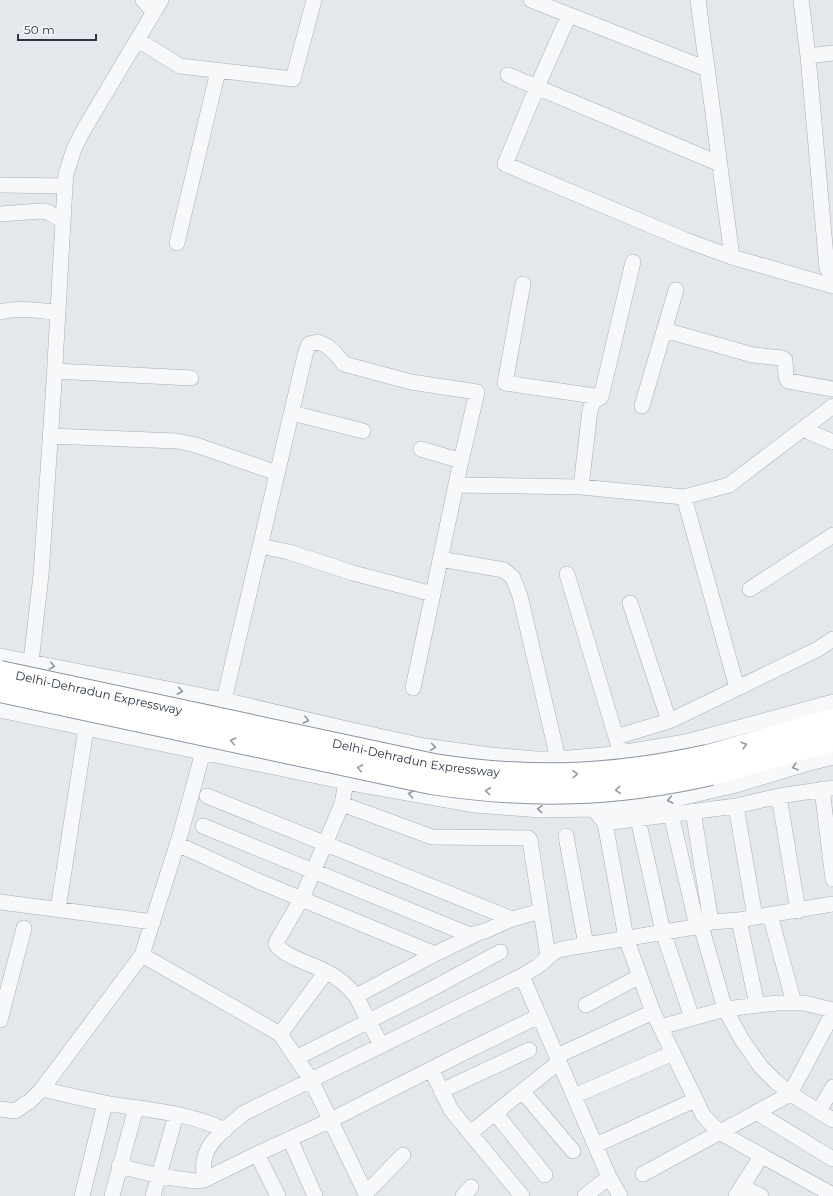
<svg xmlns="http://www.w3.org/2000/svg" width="833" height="1196" font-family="Montserrat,sans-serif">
<rect width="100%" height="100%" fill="#e4e7eb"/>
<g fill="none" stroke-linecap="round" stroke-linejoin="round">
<g stroke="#a9aeb6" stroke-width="16">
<path id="minor" d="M 143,0 L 154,12
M 531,0 L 707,69
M 698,0 L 732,257 L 833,286
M 801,0 L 808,56 L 827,268 L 833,277
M 569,15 L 537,87 L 505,164 L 688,241 L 732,257
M 138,40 L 180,66 L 293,79 L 314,0
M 808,56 L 833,53
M 508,75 L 720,164
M 0,185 L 65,186
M 0,214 L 41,211 L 48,212 L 63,221
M 177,243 L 218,71
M 633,262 L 601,397 L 593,402 L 590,410 L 581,487 L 684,497 L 729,485 L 833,406
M 523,284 L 505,383 L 601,397
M 0,312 C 18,307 39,311 58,312
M 664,330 L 753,355 L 782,358 L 785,360 L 786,377 L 788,381 L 833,389
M 55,371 L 191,378
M 642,406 L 676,290
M 292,413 L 363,431
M 803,429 L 833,442
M 50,436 L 177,441 L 196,445 L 277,473
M 421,449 L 461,461
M 456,485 L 581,487
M 684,497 L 737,688
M 260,546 L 289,552 L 353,573 L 433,594
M 440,559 L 504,570 L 513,578 L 520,596 L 558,759
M 567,574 L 619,747
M 750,589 L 833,535
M 630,603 L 669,721
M 0,656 L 224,700 L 351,730 L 424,746 L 490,755 L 536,759 L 558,759 L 614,754 L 686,742 L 833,702
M 31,662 L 41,575 L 54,382 L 65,186 L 66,174 L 74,149 L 83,131 L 161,0
M 0,710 L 346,782 L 475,805 L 541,810 L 594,809 L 667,801 L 736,785 L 802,765 L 833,757
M 616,737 L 669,721 L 680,716 L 818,649 L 833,639
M 346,782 L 342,804 L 302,898 L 277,941 L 276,944 C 284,957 312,964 325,971 C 337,977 348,986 356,996 L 381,1045
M 822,789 L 833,879
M 207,796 L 512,919
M 779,796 L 798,911
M 342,804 L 432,837 L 528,838 L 530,840 L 548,956
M 736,806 L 755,917
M 594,809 L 605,823 L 626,938 L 653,1012 L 703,1115 L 719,1132 L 833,1195
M 693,811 L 711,922
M 671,814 L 697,926
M 638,819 L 663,932 L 692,1018
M 605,823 L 736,806 L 779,796 L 833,788
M 203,826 L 470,935 L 485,931 L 512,919 L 541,911
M 566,836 L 586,945
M 177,844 L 258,881 L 435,954
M 0,902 L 153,922
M 58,909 L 86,729
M 770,915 L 794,1003
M 739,920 L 757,1005
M 701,926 L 725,1009 L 742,1040 L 761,1067 L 775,1081 L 789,1093 L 833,1120
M 142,955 L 280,1034 L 311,1080 L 367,1196
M 522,976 L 609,1177 L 620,1196
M 356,996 L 435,954 L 476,934
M 586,1005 L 640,976
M 0,1020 L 24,928
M 660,1027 L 725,1009 L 777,1003 L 804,1003 L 833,1010
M 280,1034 L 326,972
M 557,1056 L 653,1012
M 296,1058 L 424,993 L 500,952
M 431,1069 L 451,1110 L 522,1196
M 42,1089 C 63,1094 84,1099 105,1103 C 145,1110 188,1112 225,1130
M 441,1091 L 529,1050
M 523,1092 L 573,1151
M 574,1096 L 673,1053
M 0,1109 L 15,1111 L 30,1101 L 42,1089 L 142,955 L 181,832 L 203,752 L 224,700 L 305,355 L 309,344 L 318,342 L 327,346 L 334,352 L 344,364 L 411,382 L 477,392 L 461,461 L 413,688
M 819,1111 L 833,1087
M 756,1112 L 833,1159
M 496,1114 L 545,1175
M 470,1133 L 559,1062
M 290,1139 L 315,1196
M 596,1145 L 695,1100
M 257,1154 L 278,1196
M 119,1166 L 159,1176 L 195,1181 L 204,1180 L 257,1154 L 331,1120 L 461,1054 L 539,1016
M 643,1174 L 783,1098 L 792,1090 L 833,1013
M 204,1180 C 204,1174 203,1167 204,1161 C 207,1140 229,1126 244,1113 L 522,976 L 538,966 L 554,952 L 562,949 L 701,926 L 711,922 L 739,920 L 833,904
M 742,1187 L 761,1196
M 366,1193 L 403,1155
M 82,1196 L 105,1103
M 112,1196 L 136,1108
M 153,1196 L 176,1115
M 463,1196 L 471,1187
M 585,1196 L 609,1177
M 736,1196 L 762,1155"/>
</g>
<g stroke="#8b94a2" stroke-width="24">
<path id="highway" d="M 707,756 L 833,720
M 711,774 L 833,740"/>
</g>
<use href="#minor" stroke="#f7f8fa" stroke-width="15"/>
<use href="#highway" stroke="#fff" stroke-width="22"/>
<g stroke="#8b94a2" stroke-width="24" stroke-linecap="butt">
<g id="highway-bridge">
<path id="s1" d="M 0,672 L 434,765 C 531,780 611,777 707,756"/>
<path d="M 0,691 L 431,783 C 530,798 614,796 711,774"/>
</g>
</g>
<use href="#highway-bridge" stroke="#fff" stroke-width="22"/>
</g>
<defs><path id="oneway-chevron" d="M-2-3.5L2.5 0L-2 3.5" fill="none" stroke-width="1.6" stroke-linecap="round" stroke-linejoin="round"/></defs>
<g stroke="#92969f">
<use href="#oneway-chevron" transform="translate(52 666) rotate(12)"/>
<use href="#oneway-chevron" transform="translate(180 691) rotate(11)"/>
<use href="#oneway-chevron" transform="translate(306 720) rotate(14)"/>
<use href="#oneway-chevron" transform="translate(433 747) rotate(8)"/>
<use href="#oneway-chevron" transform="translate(795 767) rotate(163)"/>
<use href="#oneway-chevron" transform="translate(411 794) rotate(-170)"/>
<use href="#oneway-chevron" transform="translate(670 800) rotate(169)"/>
<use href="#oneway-chevron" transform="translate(540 809) rotate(-178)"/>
</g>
<g stroke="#969aa2">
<use href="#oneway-chevron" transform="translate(233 741) rotate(-168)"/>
<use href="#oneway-chevron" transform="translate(744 745) rotate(-16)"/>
<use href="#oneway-chevron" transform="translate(360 768) rotate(-168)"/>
<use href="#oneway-chevron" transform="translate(575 774) rotate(-2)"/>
<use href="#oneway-chevron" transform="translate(618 790) rotate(175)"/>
<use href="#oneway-chevron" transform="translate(488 791) rotate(-174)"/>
</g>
<g text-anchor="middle" stroke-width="4" stroke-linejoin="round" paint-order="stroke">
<g font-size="12" fill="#2c3444" stroke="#f4f6f9">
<text dy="4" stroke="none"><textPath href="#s1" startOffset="101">Delhi-Dehradun Expressway</textPath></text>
<text dy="4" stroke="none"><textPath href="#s1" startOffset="425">Delhi-Dehradun Expressway</textPath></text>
</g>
</g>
<path d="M18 34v6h78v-6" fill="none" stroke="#2c3444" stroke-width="2"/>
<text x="24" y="34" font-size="12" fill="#2c3444" stroke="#f4f6f9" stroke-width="3" paint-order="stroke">50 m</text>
</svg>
